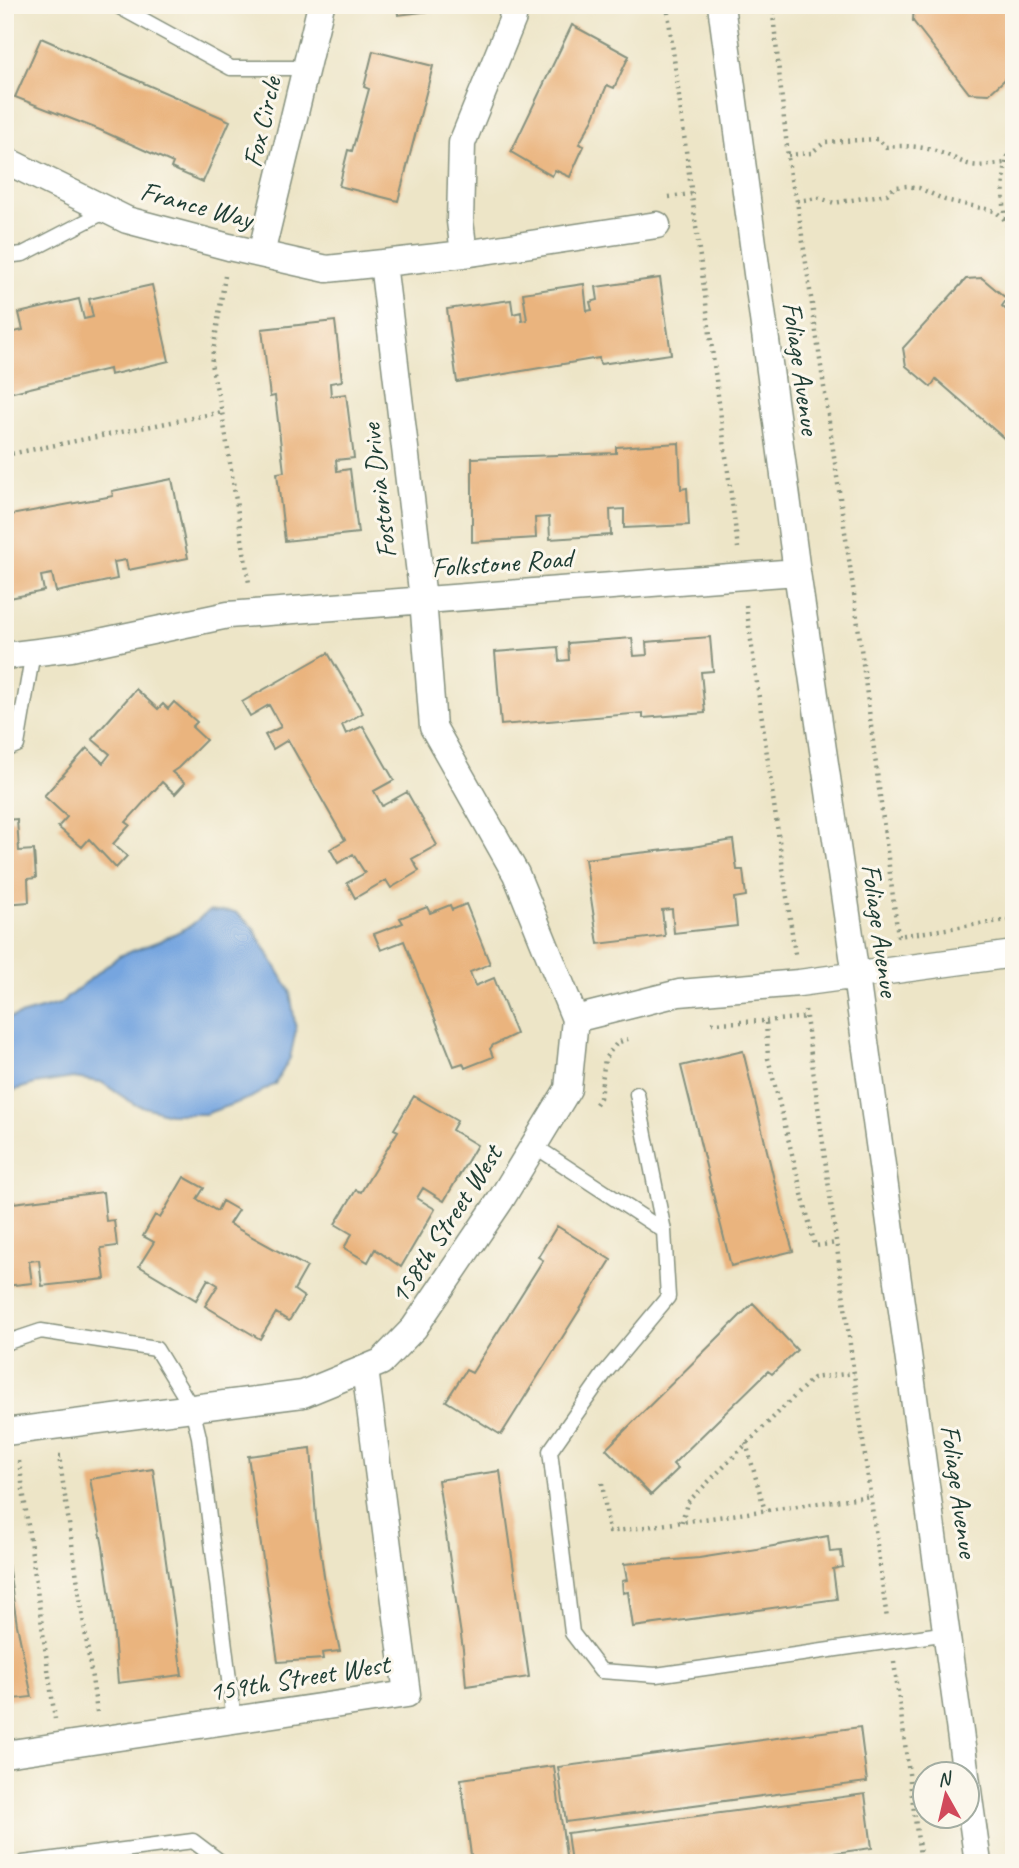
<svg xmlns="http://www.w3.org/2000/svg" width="1019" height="1868" font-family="Caveat,sans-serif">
<rect width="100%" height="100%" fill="#fbf7ec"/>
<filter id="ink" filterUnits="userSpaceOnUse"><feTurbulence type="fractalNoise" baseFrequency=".0143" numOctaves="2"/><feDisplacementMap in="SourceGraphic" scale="14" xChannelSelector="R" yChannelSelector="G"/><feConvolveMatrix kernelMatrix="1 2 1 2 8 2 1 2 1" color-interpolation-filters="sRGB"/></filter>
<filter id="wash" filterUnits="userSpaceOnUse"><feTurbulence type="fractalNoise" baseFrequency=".00686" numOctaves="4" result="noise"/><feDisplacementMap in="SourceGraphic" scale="28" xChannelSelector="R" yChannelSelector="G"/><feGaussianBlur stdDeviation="1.57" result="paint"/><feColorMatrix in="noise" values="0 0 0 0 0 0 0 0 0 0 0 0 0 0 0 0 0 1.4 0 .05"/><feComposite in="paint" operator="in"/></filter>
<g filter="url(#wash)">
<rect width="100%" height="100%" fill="#ede5c7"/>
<path fill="#76a5df" stroke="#4a718a" stroke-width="2" d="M 209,911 L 235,912 L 252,926 L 290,991 L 296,1030 L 290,1058 L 275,1084 L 250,1098 L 205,1114 L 169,1114 L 134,1104 L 101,1082 L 73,1078 L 35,1084 L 5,1093 L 5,1019 L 59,1004 L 119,956 L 162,940 L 190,926 Z"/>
<g id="blocks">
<path fill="#eab47e" d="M 397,5 L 463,5 L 463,7 L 398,15 Z
M 914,5 L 1014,5 L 1014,64 L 1010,66 L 1013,72 L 989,94 L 969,93 L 913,21 Z
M 572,25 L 629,56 L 614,88 L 607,85 L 593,119 L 579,144 L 584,146 L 570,177 L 555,170 L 552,176 L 511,152 Z
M 41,38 L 230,121 L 203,182 L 171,168 L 173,163 L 100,130 L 15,97 Z
M 373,51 L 433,66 L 398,201 L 339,186 L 348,150 L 352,151 L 369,89 L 364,87 Z
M 660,278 L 671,354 L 600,364 L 599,358 L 457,382 L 447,309 L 511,300 L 513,314 L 521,312 L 522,321 L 527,320 L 523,293 L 584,284 L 587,311 L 592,310 L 590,302 L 598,300 L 596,287 Z
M 982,278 L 1007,299 L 1002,306 L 1014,317 L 1014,447 L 936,379 L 931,387 L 906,366 L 903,348 L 966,279 Z
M 152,285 L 169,361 L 110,375 L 109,369 L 5,394 L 5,334 L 23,330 L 19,313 L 79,299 L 84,319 L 93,317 L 89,299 Z
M 335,321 L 342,381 L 330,383 L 331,396 L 346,394 L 354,458 L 336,460 L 337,471 L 350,469 L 358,533 L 285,541 L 277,473 L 284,472 L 275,396 L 270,397 L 262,329 Z
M 679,443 L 681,489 L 687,488 L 689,525 L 624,528 L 624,509 L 610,510 L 611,535 L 550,539 L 549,517 L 535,518 L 536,538 L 472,542 L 472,458 L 616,453 L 616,447 Z
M 172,479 L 188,558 L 128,570 L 126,560 L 114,562 L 117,579 L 56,592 L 52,574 L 41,576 L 44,591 L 5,599 L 5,516 L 113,496 L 112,491 Z
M 710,637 L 713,671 L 701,672 L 705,713 L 643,718 L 643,713 L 501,725 L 495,652 L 558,647 L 559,661 L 569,660 L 568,643 L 632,638 L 634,656 L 647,655 L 646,642 Z
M 328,653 L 363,713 L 342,725 L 346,734 L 363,726 L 394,780 L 374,791 L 382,806 L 407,792 L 437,845 L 412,859 L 419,871 L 391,888 L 386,880 L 355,898 L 347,883 L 365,873 L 353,854 L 338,863 L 330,849 L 345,840 L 288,740 L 273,749 L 265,735 L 281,727 L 269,705 L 250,716 L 242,702 Z
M 136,689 L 158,709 L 163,704 L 168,709 L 174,702 L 197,722 L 192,727 L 206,740 L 178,768 L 172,772 L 185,783 L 175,794 L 162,782 L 126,822 L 130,825 L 113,844 L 127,856 L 116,868 L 89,839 L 82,847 L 58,827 L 67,817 L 44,796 L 87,748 L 103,763 L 110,754 L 92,739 Z
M 17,819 L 19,851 L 34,850 L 36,878 L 28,879 L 29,902 L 5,904 L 5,820 Z
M 733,840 L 737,870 L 743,870 L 746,896 L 734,898 L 737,926 L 674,933 L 672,909 L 662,910 L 665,936 L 598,944 L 585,859 L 693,847 Z
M 466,904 L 490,964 L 470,972 L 475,986 L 494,978 L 516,1034 L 493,1045 L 490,1049 L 493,1057 L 465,1068 L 463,1063 L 454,1066 L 404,941 L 381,950 L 374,934 L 403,923 L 400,918 L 427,907 L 430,913 L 450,905 L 452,910 Z
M 743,1051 L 783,1217 L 793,1251 L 731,1266 L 681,1066 Z
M 414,1096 L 457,1121 L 452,1130 L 477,1145 L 444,1201 L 423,1188 L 417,1198 L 435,1209 L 401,1267 L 375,1249 L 368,1262 L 344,1248 L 352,1234 L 335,1224 L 356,1190 L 361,1192 L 398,1131 L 394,1129 Z
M 184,1177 L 204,1188 L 197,1199 L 217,1211 L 222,1201 L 238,1210 L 229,1224 L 307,1267 L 294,1290 L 304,1297 L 289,1321 L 276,1313 L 260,1339 L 205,1306 L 218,1285 L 208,1279 L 196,1300 L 139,1266 L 154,1242 L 143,1236 L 155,1215 L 160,1218 Z
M 103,1192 L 106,1221 L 114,1220 L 117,1246 L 101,1248 L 105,1279 L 42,1286 L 39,1260 L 29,1261 L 32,1283 L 5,1286 L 5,1204 Z
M 557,1226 L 611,1260 L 501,1435 L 446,1401 L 466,1370 L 472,1373 L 543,1260 L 538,1257 Z
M 753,1303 L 797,1350 L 772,1374 L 768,1371 L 673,1464 L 678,1469 L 651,1495 L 606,1449 Z
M 311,1448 L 316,1519 L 325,1583 L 340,1651 L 322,1653 L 323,1659 L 278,1662 L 248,1456 Z
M 153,1469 L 182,1675 L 118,1683 L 112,1612 L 103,1547 L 90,1479 Z
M 500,1471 L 529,1677 L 466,1686 L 463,1649 L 438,1480 Z
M 828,1536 L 830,1552 L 841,1551 L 843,1567 L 833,1569 L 837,1599 L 633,1627 L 628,1592 L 623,1593 L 622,1581 L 627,1580 L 624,1564 L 699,1558 L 757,1549 Z
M 5,1546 L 7,1546 L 8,1564 L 17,1625 L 32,1697 L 5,1700 Z
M 860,1727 L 867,1782 L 566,1822 L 558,1767 Z
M 554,1766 L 567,1863 L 472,1863 L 461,1779 Z
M 865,1794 L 872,1848 L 760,1863 L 571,1863 L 567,1833 Z"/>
</g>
</g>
<g filter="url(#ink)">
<use href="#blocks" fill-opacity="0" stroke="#86917e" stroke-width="2"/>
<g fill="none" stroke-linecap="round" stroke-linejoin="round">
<g stroke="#86917e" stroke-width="17">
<path id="service" d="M 116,5 L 231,68 L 306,68
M 5,256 L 23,254 L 108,210
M 5,750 L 17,745 L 33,652
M 637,1094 L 664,1231
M 533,1145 L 664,1231 L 668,1297 L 604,1374 L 550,1451 L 572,1633 L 601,1671 L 656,1675 L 948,1633
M 5,1343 L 41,1331 L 156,1349 L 192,1408 L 199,1437 L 234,1720
M 23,1863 L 193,1841 L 222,1863"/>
</g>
<g stroke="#86917e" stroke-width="29">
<path id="minor" d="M 511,5 L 513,18 L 462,143 L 460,221 L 464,254 L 383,263 L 423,599 L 433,727 L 516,874 L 575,1019
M 721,5 L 797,572 L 856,976 L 978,1863
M 5,160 L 127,220 L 229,247 L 327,269 L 383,263
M 261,254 L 321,5
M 464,254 L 657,225
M 5,656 L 71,648 L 228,615 L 797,572
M 5,1432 L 303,1394 L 381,1362 L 414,1328 L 500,1201 L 568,1089 L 575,1019 L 679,993 L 799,983 L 1014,954
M 5,1754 L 407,1694 L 365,1369"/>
</g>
<path stroke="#86917e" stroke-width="4.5" stroke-dasharray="2 5" stroke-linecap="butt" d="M 667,5 L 738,548
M 772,5 L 790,176 L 797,201 L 854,594 L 898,936 L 1014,919
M 1014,135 C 1000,172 1000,211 1014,249
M 788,155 L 811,153 L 825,142 L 878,139 L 886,147 C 905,145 923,146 941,153 C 952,156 961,163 972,165 C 983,167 995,164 1006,163
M 669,197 L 691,194
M 797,201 L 819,198 L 834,203 L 887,194 L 895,187 L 907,186 L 919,188 L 945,200 L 995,211 L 1005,220
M 225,276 L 211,364 L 222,412 L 249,583
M 5,455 L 222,412
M 746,605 L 795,954
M 805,1010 L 887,1619
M 766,1021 L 807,1017
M 712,1023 L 766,1021 L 768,1058 L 815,1246 L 837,1243
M 596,1104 L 600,1098 L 605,1058 L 617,1043 L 628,1039
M 746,1443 L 765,1511
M 61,1456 L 59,1456 L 97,1712
M 19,1461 L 55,1719
M 602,1483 L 609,1532 L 870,1496
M 682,1522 L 687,1503 L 813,1378 L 854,1373
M 894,1662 L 921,1863"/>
<use href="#service" stroke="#fff" stroke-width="14"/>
<use href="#minor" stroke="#fff" stroke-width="26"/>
</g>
</g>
<g text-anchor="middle" stroke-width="6" stroke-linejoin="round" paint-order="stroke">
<g font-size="28" fill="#1f3d34" stroke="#fbf7ec">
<text transform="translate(261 122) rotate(-77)" y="10">Fox Circle</text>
<text transform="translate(197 204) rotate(15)" y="10">France Way</text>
<text transform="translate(802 368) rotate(82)" y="10">Foliage Avenue</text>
<text transform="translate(378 491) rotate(-97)" y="10">Fostoria Drive</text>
<text transform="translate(502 562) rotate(-4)" y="10">Folkstone Road</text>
<text transform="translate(881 930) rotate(82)" y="10">Foliage Avenue</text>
<text transform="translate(445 1224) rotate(-57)" y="10">158th Street West</text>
<text transform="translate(960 1491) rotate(82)" y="10">Foliage Avenue</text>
<text transform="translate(299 1677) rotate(-9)" y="10">159th Street West</text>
</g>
</g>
<rect width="1019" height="1868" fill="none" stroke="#fbf7ec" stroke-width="28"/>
<g transform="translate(946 1795) rotate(352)"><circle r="33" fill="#fbf7ec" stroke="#a3ada2" stroke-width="2"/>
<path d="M0-5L12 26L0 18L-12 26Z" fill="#d1495b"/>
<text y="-10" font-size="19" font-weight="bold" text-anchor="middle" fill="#1f3d34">N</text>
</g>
</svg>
